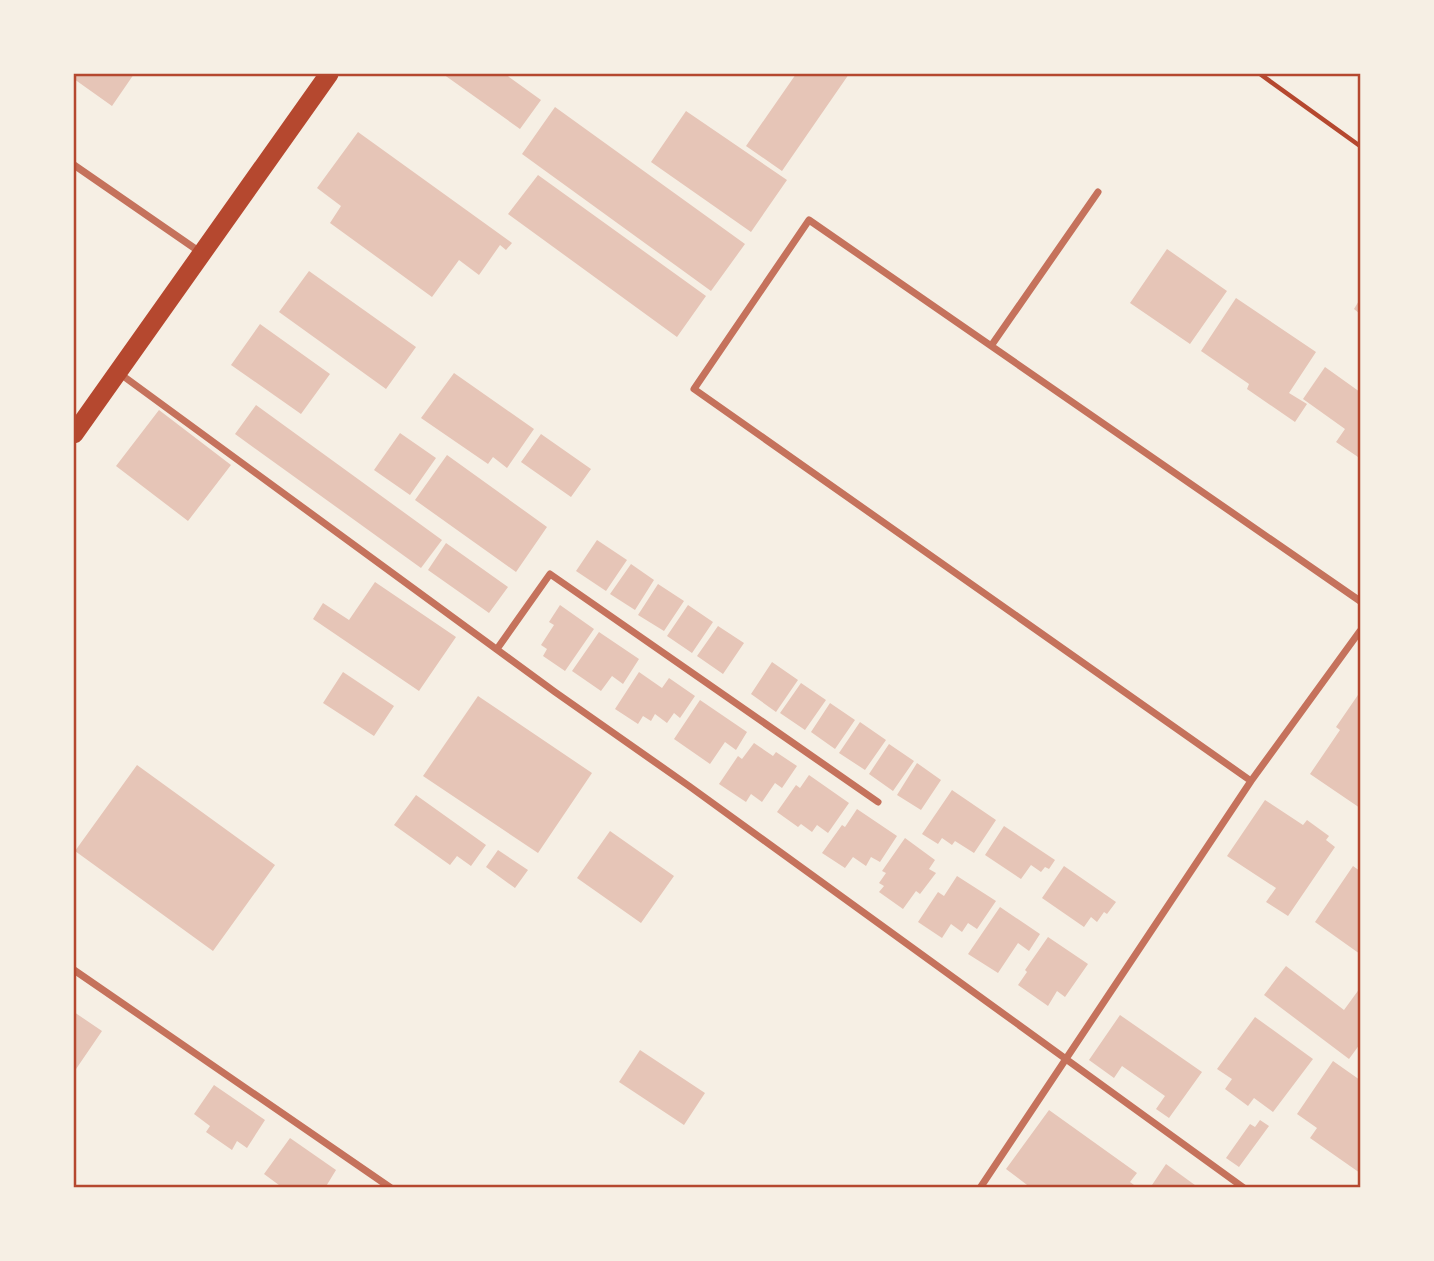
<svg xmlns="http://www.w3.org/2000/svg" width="1434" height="1261" font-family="Merriweather,serif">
<rect width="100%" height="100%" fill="#f6efe4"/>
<path fill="#e6c5b7" d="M 74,74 L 134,74 L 112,106 L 74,79 Z
M 443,74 L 505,74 L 541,100 L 520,129 Z
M 796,74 L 849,74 L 782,171 L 746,146 Z
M 555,107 L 745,244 L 711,291 L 522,154 Z
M 686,111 L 787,180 L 751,232 L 651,162 Z
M 358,132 L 512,243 L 506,250 L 500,245 L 479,275 L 459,260 L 432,297 L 330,223 L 341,206 L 317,188 Z
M 538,175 L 706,296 L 677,337 L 508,214 Z
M 1167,249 L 1227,291 L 1190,344 L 1130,303 Z
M 309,271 L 416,347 L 386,389 L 279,312 Z
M 1236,298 L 1316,352 L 1289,393 L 1307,404 L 1295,422 L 1247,389 L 1249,384 L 1201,351 Z
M 1360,299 L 1360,314 L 1354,309 Z
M 260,324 L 330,374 L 301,414 L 231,365 Z
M 1325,367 L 1360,392 L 1360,454 L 1358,457 L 1336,442 L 1345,429 L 1303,399 Z
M 454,373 L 534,429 L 507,468 L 493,457 L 488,464 L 421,418 Z
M 256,405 L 442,540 L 421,568 L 235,434 Z
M 159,410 L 231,465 L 188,521 L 116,466 Z
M 400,433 L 436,458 L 410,495 L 374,470 Z
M 541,434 L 591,469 L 571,497 L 521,462 Z
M 447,455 L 547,527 L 516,572 L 415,500 Z
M 597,540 L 627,560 L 606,591 L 576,571 Z
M 446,543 L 508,587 L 489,613 L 428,570 Z
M 631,564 L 654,580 L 635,610 L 610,594 Z
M 375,582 L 456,637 L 419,691 L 313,619 L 323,603 L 349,620 Z
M 658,584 L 684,601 L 664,631 L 638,615 Z
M 560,605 L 594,629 L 565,671 L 543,656 L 547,649 L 541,645 L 554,625 L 549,622 Z
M 688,605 L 713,622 L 692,653 L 667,636 Z
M 718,626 L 744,643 L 723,674 L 697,656 Z
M 599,632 L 639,659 L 623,684 L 612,676 L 601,691 L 572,671 Z
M 772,662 L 798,680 L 776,712 L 751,694 Z
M 343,672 L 394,706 L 374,736 L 323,703 Z
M 639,672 L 662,688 L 669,678 L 695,696 L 680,718 L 674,713 L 667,723 L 655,714 L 651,721 L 643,716 L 638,724 L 615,709 Z
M 801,683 L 826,700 L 805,730 L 780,713 Z
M 1360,692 L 1360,808 L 1310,774 L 1340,730 L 1336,727 Z
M 478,696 L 592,773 L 538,853 L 423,776 Z
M 700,700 L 747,732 L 736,750 L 725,742 L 710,764 L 674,739 Z
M 830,703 L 855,720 L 835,749 L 811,732 Z
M 860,722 L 886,740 L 865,770 L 839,753 Z
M 754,743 L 773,756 L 776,752 L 797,766 L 782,788 L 775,783 L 762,802 L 751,794 L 746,802 L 719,784 L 738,756 L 742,759 Z
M 889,744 L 914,761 L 893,791 L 869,774 Z
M 917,763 L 941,780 L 921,810 L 897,795 Z
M 137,765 L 275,865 L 213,951 L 75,851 Z
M 809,775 L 849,803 L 828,833 L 817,825 L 812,832 L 801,824 L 798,827 L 777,812 L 796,785 L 800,788 Z
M 952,790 L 996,820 L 974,853 L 955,841 L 952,845 L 942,838 L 938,844 L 922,834 Z
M 416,795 L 486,845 L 471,866 L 457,856 L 450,865 L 394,825 Z
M 1265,800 L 1303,825 L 1307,820 L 1329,836 L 1326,840 L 1335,847 L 1288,916 L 1266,902 L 1276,888 L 1227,856 Z
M 857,809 L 897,836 L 880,862 L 871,857 L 866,866 L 853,857 L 845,868 L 822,853 L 842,825 L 845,827 Z
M 1004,826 L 1055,860 L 1049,869 L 1045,867 L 1041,872 L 1031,865 L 1021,879 L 985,855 Z
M 610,831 L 674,876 L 641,923 L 577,878 Z
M 905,838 L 935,860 L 929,869 L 936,873 L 920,894 L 916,891 L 903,909 L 879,892 L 884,886 L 879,883 L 886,873 L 882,871 Z
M 498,850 L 528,870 L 515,888 L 486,867 Z
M 1064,866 L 1116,902 L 1107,914 L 1104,912 L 1097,922 L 1091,917 L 1084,927 L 1042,898 Z
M 1353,866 L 1360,871 L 1360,954 L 1315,922 Z
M 957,876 L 996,901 L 977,929 L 968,923 L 962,932 L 951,924 L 942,938 L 918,922 L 938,892 L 944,896 Z
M 1000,907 L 1040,934 L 1029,951 L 1018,943 L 998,973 L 968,954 Z
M 1048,937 L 1088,964 L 1065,997 L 1057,991 L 1048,1006 L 1018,985 L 1027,972 L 1025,970 Z
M 1286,966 L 1344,1010 L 1360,988 L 1360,1044 L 1349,1059 L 1264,995 Z
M 74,1012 L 102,1031 L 74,1072 Z
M 1120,1015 L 1202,1072 L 1169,1118 L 1156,1109 L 1165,1096 L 1122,1066 L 1114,1078 L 1089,1060 Z
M 1255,1017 L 1313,1059 L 1273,1112 L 1254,1098 L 1248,1106 L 1225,1089 L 1232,1079 L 1217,1069 Z
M 640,1050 L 705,1093 L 684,1125 L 619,1082 Z
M 1333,1061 L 1360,1080 L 1360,1173 L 1310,1138 L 1317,1128 L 1297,1114 Z
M 214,1085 L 265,1120 L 247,1148 L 237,1141 L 232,1150 L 206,1132 L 210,1126 L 194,1114 Z
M 1049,1110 L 1137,1173 L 1130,1182 L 1138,1188 L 1031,1188 L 1006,1169 Z
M 1260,1120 L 1269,1126 L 1239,1167 L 1226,1158 L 1250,1124 L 1255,1127 Z
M 290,1138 L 336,1170 L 325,1188 L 283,1188 L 264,1174 Z
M 1166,1164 L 1199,1188 L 1150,1188 Z"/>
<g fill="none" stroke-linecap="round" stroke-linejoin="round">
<path stroke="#b5482f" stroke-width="4.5" d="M 1260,74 L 1360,146"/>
<path stroke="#c5725c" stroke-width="7" d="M 74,165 L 200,252
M 991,346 L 1098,192
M 119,373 L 555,692 L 689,786 L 1244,1188
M 497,649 L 550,574 L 878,802
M 1251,781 L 694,389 L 809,220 L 1360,601
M 74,970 L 391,1188
M 980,1188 L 1251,781 L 1360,631"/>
<path stroke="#b5482f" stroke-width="19" d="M 74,434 L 329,74"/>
</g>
<rect width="1434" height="1261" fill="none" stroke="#f6efe4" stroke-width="150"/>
<rect x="75" y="75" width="1284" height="1111" fill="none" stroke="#b5482f" stroke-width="2.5"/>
</svg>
